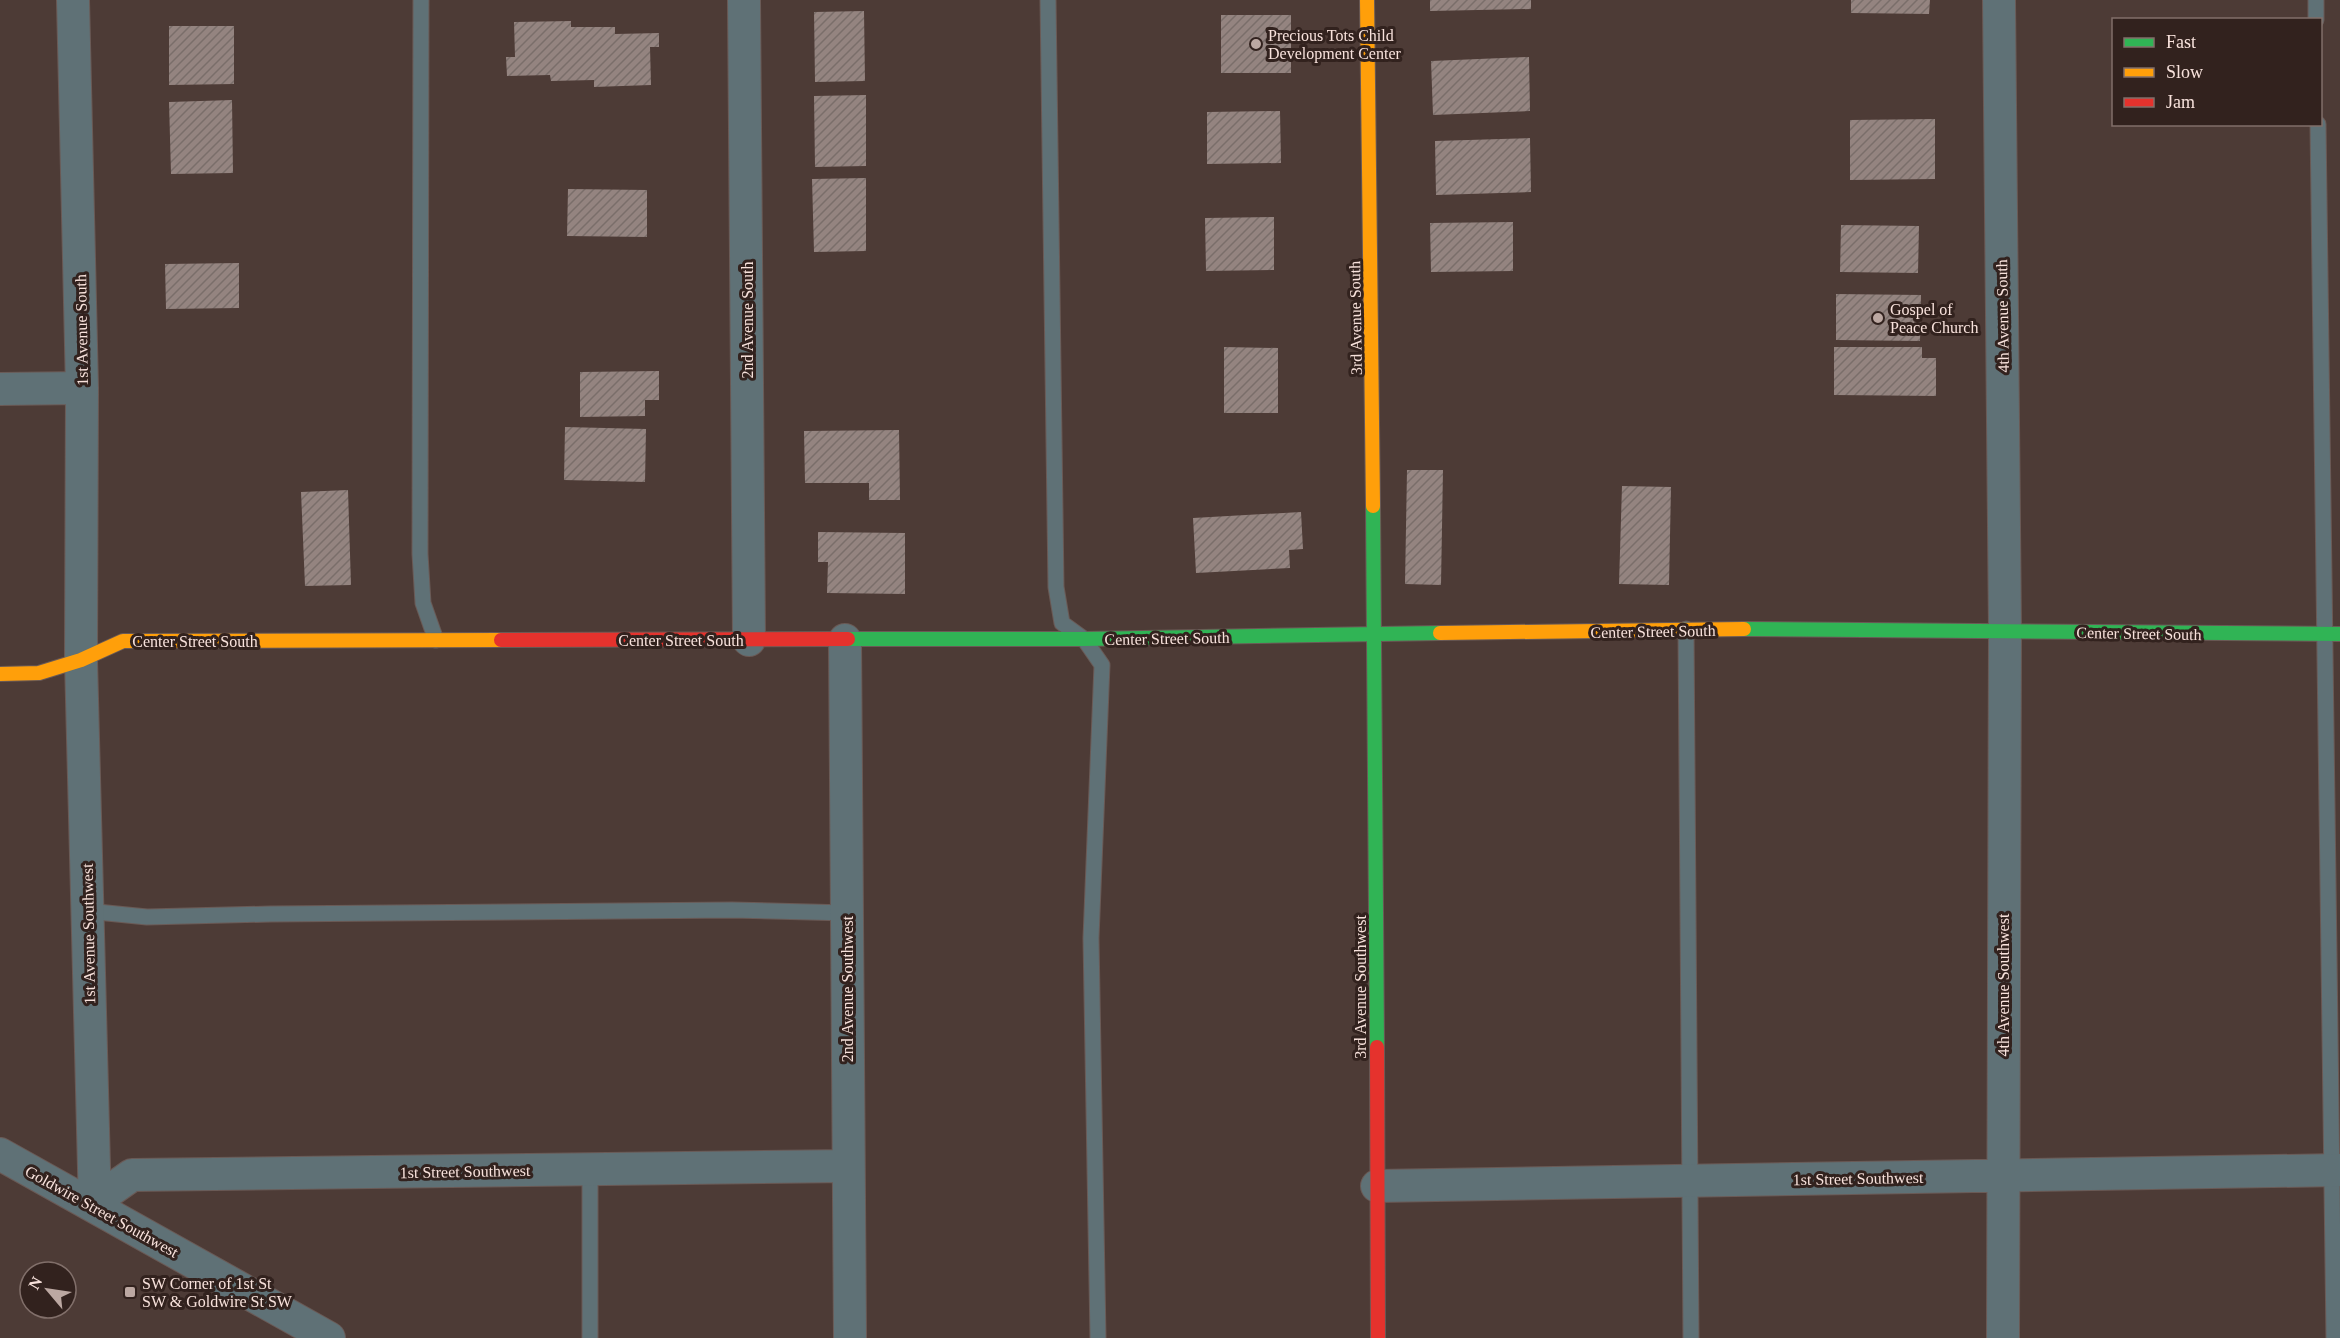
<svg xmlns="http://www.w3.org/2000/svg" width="2340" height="1338" font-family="'Times New Roman',serif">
<defs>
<pattern id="building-hatch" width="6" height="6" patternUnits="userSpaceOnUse" patternTransform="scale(1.5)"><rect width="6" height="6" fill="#948480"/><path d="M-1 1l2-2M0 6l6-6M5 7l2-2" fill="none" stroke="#7a6e6a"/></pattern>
</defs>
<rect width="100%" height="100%" fill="#4d3b36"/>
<path fill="url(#building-hatch)" d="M 1430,0 L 1531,0 L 1531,9 L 1430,11 Z
M 1851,0 L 1930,0 L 1929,14 L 1851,13 Z
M 864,11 L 865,81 L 815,82 L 814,12 Z
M 1221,15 L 1291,15 L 1291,73 L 1221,73 Z
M 571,21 L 571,27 L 615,27 L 615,34 L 659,33 L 659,47 L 650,47 L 651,85 L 594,87 L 594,80 L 551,81 L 550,75 L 507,76 L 506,57 L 515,57 L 514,22 Z
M 169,26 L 234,26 L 234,84 L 169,85 Z
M 1529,57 L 1530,111 L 1433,115 L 1431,61 Z
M 866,95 L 866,166 L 815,167 L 814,96 Z
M 232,100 L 233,173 L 171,174 L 169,102 Z
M 1280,111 L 1281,163 L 1207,164 L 1207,112 Z
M 1935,119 L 1935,179 L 1850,180 L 1850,120 Z
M 1530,138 L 1531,192 L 1436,195 L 1435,141 Z
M 866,178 L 866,251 L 814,252 L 812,179 Z
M 568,189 L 647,190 L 647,237 L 567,236 Z
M 1274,217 L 1274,270 L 1206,271 L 1205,218 Z
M 1513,222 L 1513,271 L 1431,272 L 1430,223 Z
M 1841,225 L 1919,226 L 1918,273 L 1840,272 Z
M 239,263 L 239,308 L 166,309 L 165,264 Z
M 1836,294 L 1921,295 L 1920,341 L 1836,340 Z
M 1224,347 L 1278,348 L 1278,413 L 1224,413 Z
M 1834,347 L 1922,347 L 1922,358 L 1936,358 L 1936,396 L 1834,395 Z
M 659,371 L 659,400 L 645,400 L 645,416 L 580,417 L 580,372 Z
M 565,427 L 646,429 L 645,482 L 564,480 Z
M 899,430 L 900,500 L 869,500 L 869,483 L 805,483 L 804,431 Z
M 1407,470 L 1443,470 L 1441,585 L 1405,584 Z
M 1622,486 L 1671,487 L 1669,585 L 1619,584 Z
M 348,490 L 351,585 L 305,586 L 301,492 Z
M 1301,512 L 1303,549 L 1289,550 L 1290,568 L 1196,573 L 1193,518 Z
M 818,532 L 905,533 L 905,594 L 827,593 L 828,562 L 818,562 Z"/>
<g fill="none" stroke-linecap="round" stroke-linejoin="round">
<g stroke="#6a5a56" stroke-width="17">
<path id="lane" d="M 421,0 L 420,554 L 423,603 L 436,640
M 1048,0 L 1056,587 L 1062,623 L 1084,639 L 1102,665 L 1091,938 L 1098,1338
M 2316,0 L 2316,20
M 2318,124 L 2334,1338
M 1686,629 L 1691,1338
M 87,911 L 147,917 L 270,914 L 732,910 L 847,913
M 590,1169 L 590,1338"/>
</g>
<g stroke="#6a5a56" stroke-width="34">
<path id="street" d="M 73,0 L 82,388 L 81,660 L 95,1207
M 744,0 L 749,640
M 1999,0 L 2005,631 L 2003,1338
M 0,389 L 82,388
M 845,640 L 850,1338
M 0,1154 L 329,1338
M 1377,1186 L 2340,1170
M 95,1207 L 105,1194 L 132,1175 L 848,1166"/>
</g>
<g stroke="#6a5a56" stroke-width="16">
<path id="fast" d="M 1373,506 L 1377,1047
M 1744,629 L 2340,634
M 848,639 L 1084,639 L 1440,633"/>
</g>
<g stroke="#6a5a56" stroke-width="16">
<path id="slow" d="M 1367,0 L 1373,506
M 1440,633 L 1744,629
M 0,674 L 39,673 L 81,660 L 123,641 L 501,640"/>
</g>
<g stroke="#6a5a56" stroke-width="16">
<path id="jam" d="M 501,640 L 848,639
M 1377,1047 L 1378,1338"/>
</g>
<use href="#lane" stroke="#5f7176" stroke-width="15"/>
<use href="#street" stroke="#5f7176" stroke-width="32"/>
<use href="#fast" stroke="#30b455" stroke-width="14"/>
<use href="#slow" stroke="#ff9f0a" stroke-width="14"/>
<use href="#jam" stroke="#e5322d" stroke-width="14"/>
</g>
<g fill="#bca8a2" stroke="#32221e" stroke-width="2">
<circle cx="1256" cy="44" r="6"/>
<circle cx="1878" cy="318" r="6"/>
<rect x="124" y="1286" width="12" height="12" rx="3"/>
</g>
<g text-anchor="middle" stroke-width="6" stroke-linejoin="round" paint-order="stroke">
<g font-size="16" fill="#f8e2dc" stroke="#32221e" text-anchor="start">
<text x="1268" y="41">Precious Tots Child<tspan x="1268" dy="18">Development Center</tspan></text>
<text x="1890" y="315">Gospel of<tspan x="1890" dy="18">Peace Church</tspan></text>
<text x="142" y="1289">SW Corner of 1st St<tspan x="142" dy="18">SW &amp; Goldwire St SW</tspan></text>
</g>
<g font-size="16" fill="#f8e2dc" stroke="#32221e">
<text transform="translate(2002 316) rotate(-91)" y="6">4th Avenue South</text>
<text transform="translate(1355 318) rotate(-91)" y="6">3rd Avenue South</text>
<text transform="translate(747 320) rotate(-90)" y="6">2nd Avenue South</text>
<text transform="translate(81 330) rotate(-91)" y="6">1st Avenue South</text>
<text transform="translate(1653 631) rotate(-1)" y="6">Center Street South</text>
<text transform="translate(2139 633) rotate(1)" y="6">Center Street South</text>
<text transform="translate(1167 638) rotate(-1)" y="6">Center Street South</text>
<text x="681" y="646">Center Street South</text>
<text x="195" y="647">Center Street South</text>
<text transform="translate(88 934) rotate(-91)" y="6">1st Avenue Southwest</text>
<text transform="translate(2003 985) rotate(-90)" y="6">4th Avenue Southwest</text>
<text transform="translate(1360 987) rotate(-90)" y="6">3rd Avenue Southwest</text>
<text transform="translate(847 989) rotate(-90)" y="6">2nd Avenue Southwest</text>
<text transform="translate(465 1171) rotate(-1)" y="6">1st Street Southwest</text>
<text transform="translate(1858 1178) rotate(-1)" y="6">1st Street Southwest</text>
<text transform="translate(102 1211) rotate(29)" y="6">Goldwire Street Southwest</text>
</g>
</g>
<rect x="2112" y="18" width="210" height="108" fill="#32221e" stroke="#816f6a" stroke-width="1.5"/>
<rect x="2124" y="38" width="30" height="9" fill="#30b455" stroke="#816f6a" stroke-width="1.5"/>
<text x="2166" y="48" font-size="18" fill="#f8e2dc">Fast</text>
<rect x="2124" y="68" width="30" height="9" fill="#ff9f0a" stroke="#816f6a" stroke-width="1.5"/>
<text x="2166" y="78" font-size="18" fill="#f8e2dc">Slow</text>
<rect x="2124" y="98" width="30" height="9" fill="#e5322d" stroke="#816f6a" stroke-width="1.5"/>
<text x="2166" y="108" font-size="18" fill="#f8e2dc">Jam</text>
<g transform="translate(48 1290) rotate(299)"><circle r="28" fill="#32221e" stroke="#816f6a" stroke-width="1.5"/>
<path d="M0-4.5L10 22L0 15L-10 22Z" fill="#bca8a2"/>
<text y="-9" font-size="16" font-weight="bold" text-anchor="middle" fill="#f8e2dc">N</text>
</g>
</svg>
